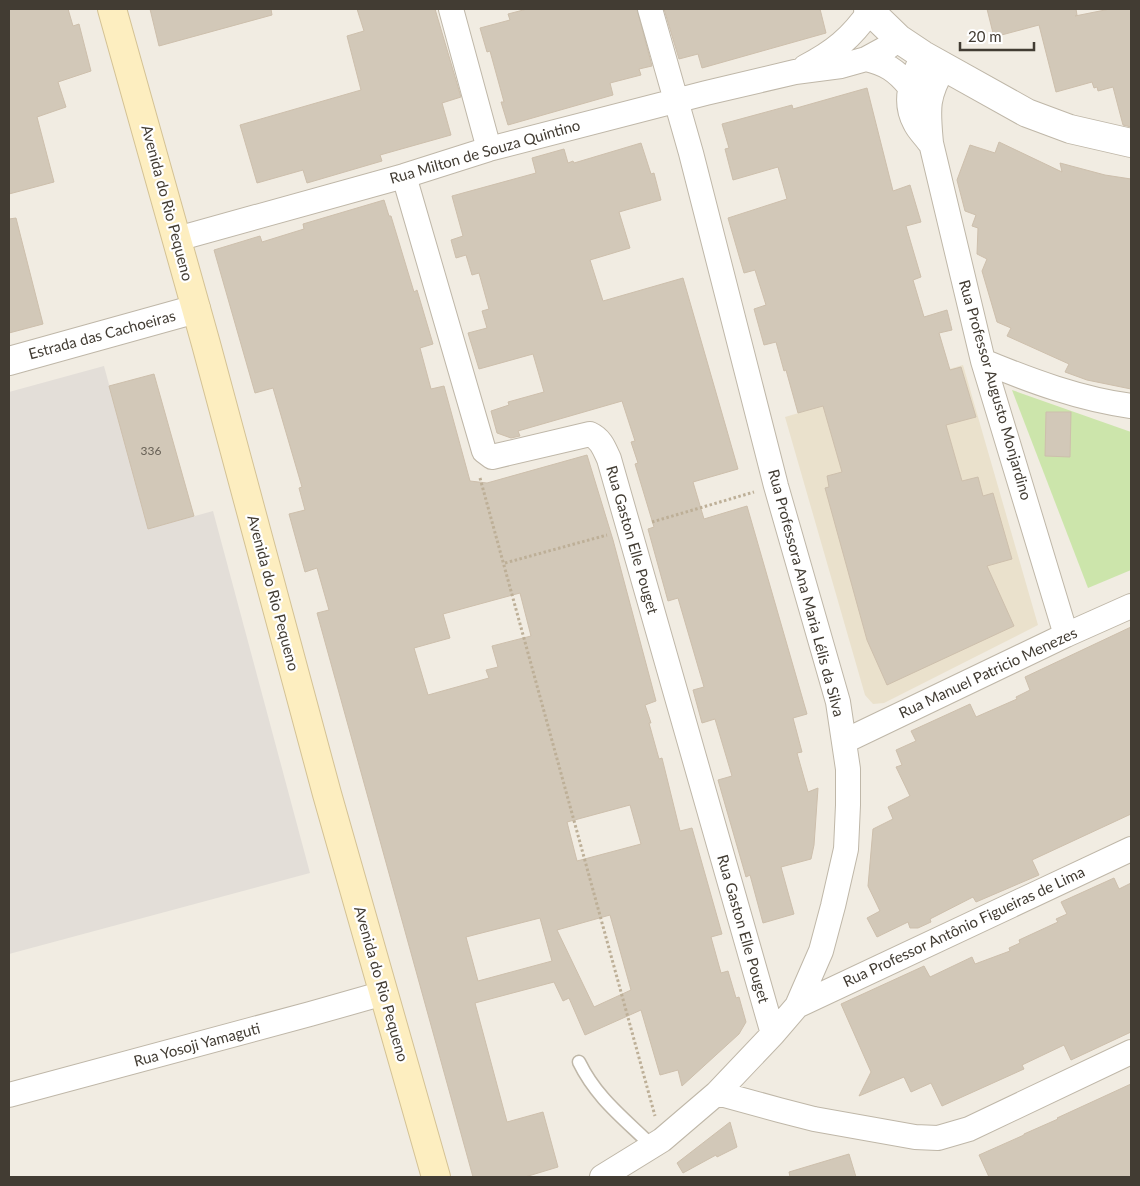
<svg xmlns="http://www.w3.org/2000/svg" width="1140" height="1186" font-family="Lato,sans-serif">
<rect width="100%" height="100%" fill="#f1ece2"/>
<path fill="#e3ded8" d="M 104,366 L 148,529 L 213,511 L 310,873 L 9,954 L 9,392 Z"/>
<path fill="#eae1cc" d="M 963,365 L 1038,625 L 884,703 L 873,704 L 865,695 L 785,417 Z"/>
<path fill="#cce5ab" d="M 1012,390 L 1131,432 L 1131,570 L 1088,588 Z"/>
<path fill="#d2c8b8" stroke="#cdbfac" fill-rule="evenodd" d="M 9,9 L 68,9 L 73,26 L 79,24 L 91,71 L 58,82 L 66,107 L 37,117 L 54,182 L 9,194 Z
M 150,9 L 271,9 L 272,15 L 159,46 Z
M 357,9 L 435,9 L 461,97 L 442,103 L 451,135 L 380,155 L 382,161 L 307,183 L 303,170 L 257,183 L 240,125 L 361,90 L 347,36 L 364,31 Z
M 527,9 L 637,9 L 652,66 L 639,69 L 641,75 L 610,83 L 613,95 L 508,125 L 501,102 L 504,102 L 490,51 L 487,52 L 480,28 L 510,20 L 508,14 Z
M 664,9 L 820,9 L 826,33 L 702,68 L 698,54 L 679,59 Z
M 987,9 L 1076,9 L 1077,15 L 1075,16 L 1110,9 L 1131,9 L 1131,127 L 1123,125 L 1113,87 L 1098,91 L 1097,87 L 1094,88 L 1092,82 L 1056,92 L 1039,25 L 994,37 Z
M 867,88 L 893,191 L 910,185 L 921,222 L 906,226 L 921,277 L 913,280 L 924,317 L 947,310 L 952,330 L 939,333 L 950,370 L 961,367 L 976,417 L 946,425 L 962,481 L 978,477 L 983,496 L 993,493 L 1012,559 L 987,566 L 1014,626 L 887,685 L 867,640 L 825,488 L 829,487 L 827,476 L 842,472 L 823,406 L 798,413 L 786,370 L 784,371 L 776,342 L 764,345 L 754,309 L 766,305 L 755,270 L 744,273 L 728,218 L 787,199 L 778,167 L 733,180 L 725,149 L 729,148 L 722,124 L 792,105 L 793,109 Z
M 999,142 L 1062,172 L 1060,163 L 1105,175 L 1131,179 L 1131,389 L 1087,380 L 1065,372 L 1069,364 L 1007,336 L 1011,328 L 997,322 L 982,271 L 987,259 L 977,254 L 978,228 L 972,226 L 976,215 L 965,211 L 957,180 L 970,145 L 995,153 Z
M 641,143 L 651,174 L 654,173 L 661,200 L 619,212 L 630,248 L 590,260 L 603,301 L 683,278 L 738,469 L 693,482 L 704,519 L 747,506 L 807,714 L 793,718 L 802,752 L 797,753 L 808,792 L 818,788 L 814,845 L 811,859 L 781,867 L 794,914 L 763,923 L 750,875 L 746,877 L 718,780 L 732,776 L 715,719 L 702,723 L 693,690 L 704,687 L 678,598 L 668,601 L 648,529 L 654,527 L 635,464 L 638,463 L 631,442 L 635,441 L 622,401 L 518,431 L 520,436 L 511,438 L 497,433 L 491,411 L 509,405 L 508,402 L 544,392 L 533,354 L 479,369 L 468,333 L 487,328 L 482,311 L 489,309 L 479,273 L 472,275 L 466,255 L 456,258 L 451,240 L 463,236 L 452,196 L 536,173 L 532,158 L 564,149 L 568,163 L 573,161 L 574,163 Z
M 384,200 L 389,216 L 391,216 L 414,292 L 417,290 L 433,344 L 420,348 L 431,389 L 444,386 L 470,481 L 487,483 L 587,455 L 613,540 L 656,701 L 645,705 L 651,723 L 649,723 L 659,759 L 662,758 L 680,831 L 692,828 L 722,934 L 711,937 L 721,973 L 728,971 L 736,998 L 739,997 L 746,1022 L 739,1034 L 682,1086 L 678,1070 L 660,1075 L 641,1010 L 585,1035 L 569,998 L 563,1001 L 554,982 L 475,1003 L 507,1122 L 543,1112 L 558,1167 L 525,1177 L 473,1177 L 317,613 L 329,610 L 317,568 L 305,572 L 289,514 L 305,510 L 299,488 L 302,487 L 273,388 L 255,393 L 214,250 L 260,236 L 262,242 L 304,229 L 303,224 ZM 520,593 L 531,636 L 492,646 L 498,667 L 486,670 L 489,678 L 428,695 L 414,648 L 450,638 L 443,614 ZM 630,805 L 641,844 L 577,861 L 567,822 ZM 610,915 L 631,990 L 594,1007 L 557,930 ZM 540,918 L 552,961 L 478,981 L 466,937 Z
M 16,218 L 43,324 L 9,333 L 9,219 Z
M 154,374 L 194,516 L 148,529 L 109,386 Z
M 1046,412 L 1071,412 L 1070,457 L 1045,456 Z
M 1131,627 L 1131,814 L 1032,860 L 1039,875 L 976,902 L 973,897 L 930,919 L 931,922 L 918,928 L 910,928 L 908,922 L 877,937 L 867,918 L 880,911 L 868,886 L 873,829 L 893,819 L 888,807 L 910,796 L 896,767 L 902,765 L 896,750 L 916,741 L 911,731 L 970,704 L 976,717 L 1017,699 L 1016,697 L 1030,690 L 1025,677 Z
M 1114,878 L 1119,889 L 1131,883 L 1131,1032 L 1071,1060 L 1064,1045 L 1022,1065 L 1024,1069 L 942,1106 L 931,1083 L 911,1092 L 904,1077 L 859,1096 L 871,1072 L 841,1004 L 924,966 L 930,977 L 972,957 L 975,964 L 1010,951 L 1009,948 L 1020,943 L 1019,940 L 1058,922 L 1056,919 L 1067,914 L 1061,902 Z
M 1131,1084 L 1131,1177 L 989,1177 L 979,1155 L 1024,1135 L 1024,1134 L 1058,1119 L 1057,1118 Z
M 730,1122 L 737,1147 L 717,1157 L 716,1155 L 683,1173 L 677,1163 Z
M 849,1154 L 856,1177 L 790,1177 L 789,1172 Z"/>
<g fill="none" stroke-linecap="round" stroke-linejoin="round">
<g stroke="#bfb7a8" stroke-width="15">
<path id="service" d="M 579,1062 C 597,1099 625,1119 653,1147"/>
</g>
<g stroke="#bfb7a8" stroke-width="26">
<path id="minor" d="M 451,9 L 489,149
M 923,55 C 913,77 902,99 915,123 C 918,130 925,136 929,142
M 866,59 C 885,63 897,71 909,86
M 805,67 C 834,52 851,38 870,11
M 944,67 C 926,97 928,110 931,143 L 983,361 L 1066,635
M 404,176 L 484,451 L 492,457 L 590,434 C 601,439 604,448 609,459 L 773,1034
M 177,239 L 404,176 L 489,149 L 706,93 L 795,72 L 841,66 L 866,59 L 888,47 L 899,39
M 983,361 C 1031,381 1080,399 1131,406
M 845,741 L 1066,635 L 1131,606
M 797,1006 L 1131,849
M 717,1093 L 779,1110 L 814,1119 L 915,1137 L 938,1138 L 969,1129 L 1131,1052
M 9,1095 L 310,1014 L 384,993
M 602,1177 L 662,1140 L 717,1093 L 773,1034 L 797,1006 L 821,951 L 833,906 L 846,849 L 848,805 L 848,769 L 838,702 L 776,486 L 691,153 L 650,9"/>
</g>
<g stroke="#bfb7a8" stroke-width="30">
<path id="tertiary" d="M 868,9 L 899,39 L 923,55 L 1027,113 L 1070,129 L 1131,143
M 9,361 L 196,309"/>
</g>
<g stroke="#d4c294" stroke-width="30">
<path id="secondary" d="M 112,9 L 206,344 L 327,794 L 436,1177"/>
</g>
<path stroke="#bdaf97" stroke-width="3" stroke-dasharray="2.5 2.5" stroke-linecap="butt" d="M 480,478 L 655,1116
M 652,522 L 754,492
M 505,563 L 607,535"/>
<use href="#service" stroke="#fff" stroke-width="12"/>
<use href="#minor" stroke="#fff" stroke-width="24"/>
<use href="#tertiary" stroke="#fff" stroke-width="28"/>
<use href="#secondary" stroke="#fdeec0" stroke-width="28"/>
</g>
<g text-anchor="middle" stroke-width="4.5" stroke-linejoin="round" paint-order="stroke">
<g font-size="12" fill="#665f54">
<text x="151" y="455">336</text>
</g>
<g font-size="15" fill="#423c33" stroke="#fff">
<text transform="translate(485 152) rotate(-16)" y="5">Rua Milton de Souza Quintino</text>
<text transform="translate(167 203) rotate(75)" y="5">Avenida do Rio Pequeno</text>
<text transform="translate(102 335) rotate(-15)" y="5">Estrada das Cachoeiras</text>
<text transform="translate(995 390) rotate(74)" y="5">Rua Professor Augusto Monjardino</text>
<text transform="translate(632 540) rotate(74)" y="5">Rua Gaston Elle Pouget</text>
<text transform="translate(273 593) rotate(75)" y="5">Avenida do Rio Pequeno</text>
<text transform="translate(806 593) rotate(75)" y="5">Rua Professora Ana Maria Lélis da Silva</text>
<text transform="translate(988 673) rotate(-25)" y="5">Rua Manuel Patricio Menezes</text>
<text transform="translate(964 927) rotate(-25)" y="5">Rua Professor Antônio Figueiras de Lima</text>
<text transform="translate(743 929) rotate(74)" y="5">Rua Gaston Elle Pouget</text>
<text transform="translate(381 984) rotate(74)" y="5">Avenida do Rio Pequeno</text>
<text transform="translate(197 1045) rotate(-15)" y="5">Rua Yosoji Yamaguti</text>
</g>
</g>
<rect width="1140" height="1186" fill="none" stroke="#423c33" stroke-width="20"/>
<path d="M960 42v8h74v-8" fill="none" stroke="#423c33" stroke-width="2.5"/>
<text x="968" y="42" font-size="15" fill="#423c33" stroke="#ffffff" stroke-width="4" paint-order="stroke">20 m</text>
</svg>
